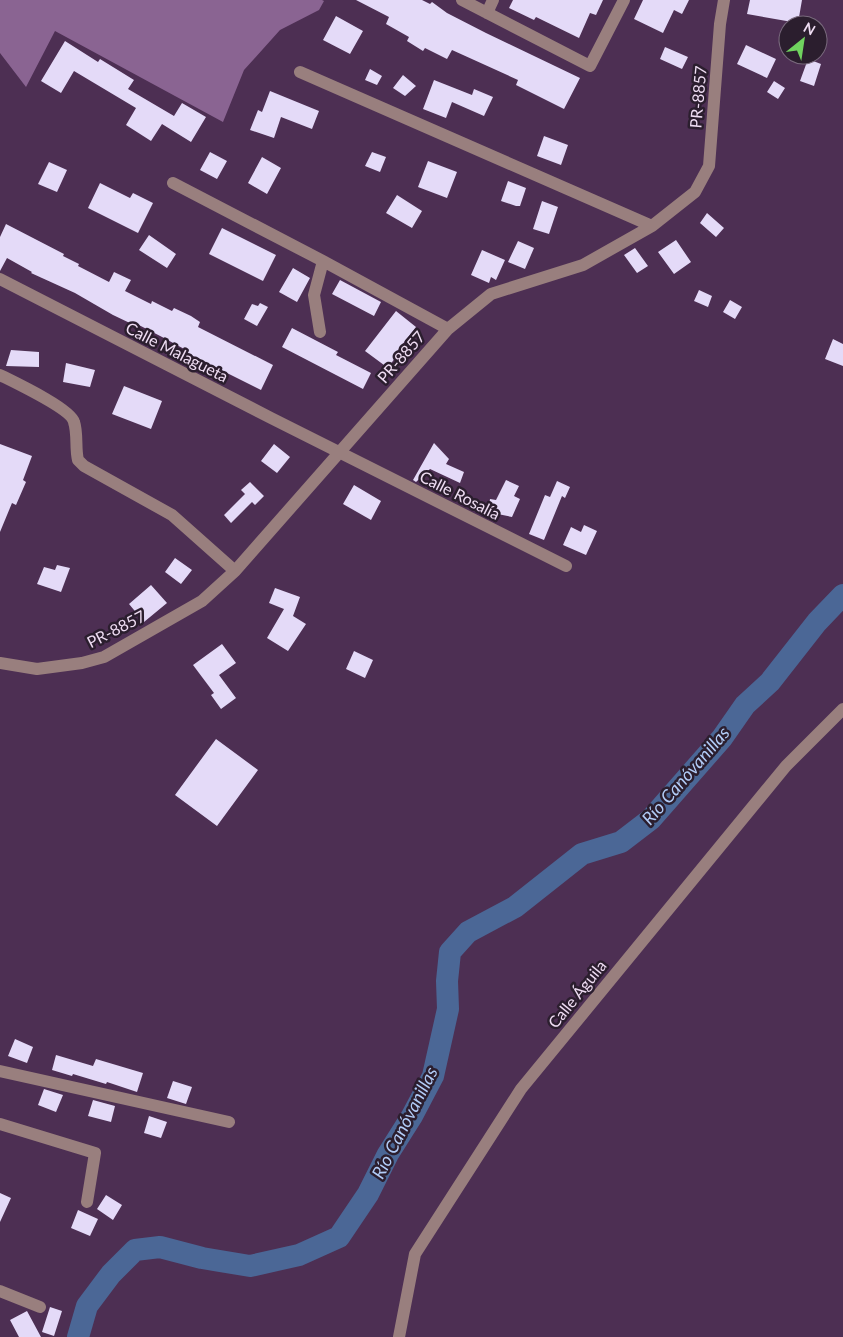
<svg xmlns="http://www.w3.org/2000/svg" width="843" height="1337" font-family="Lato,sans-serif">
<rect width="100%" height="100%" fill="#4d2f53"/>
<path fill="#8a6492" d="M 0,0 L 322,0 L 324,1 L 319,10 L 280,30 L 244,70 L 223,122 L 55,31 L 26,87 L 0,53 Z"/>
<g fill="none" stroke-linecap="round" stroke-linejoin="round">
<path stroke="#4b6796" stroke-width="22" d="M 78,1337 L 87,1306 L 111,1274 L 135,1250 L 160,1247 L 202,1258 L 250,1266 L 299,1255 L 339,1237 L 368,1194 L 388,1154 L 412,1116 L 433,1076 L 448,1009 L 447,981 L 450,952 L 468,932 L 515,907 L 582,854 L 621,842 L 651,819 L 722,738 L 745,705 L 770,682 L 817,622 L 843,595"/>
</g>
<path fill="#e4daf8" d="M 356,0 L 422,0 L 430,4 L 432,2 L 447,13 L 486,33 L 580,78 L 564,109 L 516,85 L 518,80 L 452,50 L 447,59 L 425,48 L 423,51 L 407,41 L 409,37 L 386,24 L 389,17 Z
M 513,0 L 603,0 L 596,15 L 590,13 L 579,38 L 536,17 L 534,20 L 509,8 Z
M 643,0 L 689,0 L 682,14 L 674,10 L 663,33 L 634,19 Z
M 750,0 L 802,0 L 798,23 L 747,14 Z
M 336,16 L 363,31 L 350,54 L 323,40 Z
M 65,41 L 98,62 L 100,59 L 134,80 L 128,89 L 174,116 L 182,103 L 206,117 L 191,142 L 162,124 L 151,141 L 126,125 L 136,108 L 74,71 L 61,93 L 41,81 Z
M 746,45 L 776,59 L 767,78 L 737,64 Z
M 665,47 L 688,57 L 682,69 L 660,59 Z
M 808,59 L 821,64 L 814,86 L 800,81 Z
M 370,69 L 382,76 L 377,85 L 365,80 Z
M 403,75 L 416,86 L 405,96 L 393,88 Z
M 434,80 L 472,95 L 474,89 L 493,97 L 484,116 L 452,102 L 446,118 L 423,109 Z
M 774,81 L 785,88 L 778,99 L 767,92 Z
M 270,91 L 319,111 L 312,129 L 281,117 L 274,138 L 250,130 L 258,110 L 262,112 Z
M 544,136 L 568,145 L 561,165 L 537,156 Z
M 210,152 L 227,161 L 217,179 L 200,170 Z
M 372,152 L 386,157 L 380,172 L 365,166 Z
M 262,157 L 281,168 L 267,194 L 248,183 Z
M 428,161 L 457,172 L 447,198 L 418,187 Z
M 49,162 L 67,170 L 57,192 L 38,184 Z
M 508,181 L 526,188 L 520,206 L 516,206 L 501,201 Z
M 100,183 L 130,198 L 133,193 L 153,203 L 138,233 L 88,208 Z
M 397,195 L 422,211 L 412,228 L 386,213 Z
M 542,201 L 558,207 L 549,234 L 533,229 Z
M 707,213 L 724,228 L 716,237 L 700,223 Z
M 6,224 L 64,254 L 63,256 L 79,264 L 78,266 L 109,282 L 114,272 L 131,280 L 125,291 L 151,304 L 152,301 L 172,311 L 174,308 L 191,316 L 200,322 L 198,327 L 273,365 L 261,390 L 185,352 L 186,350 L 164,338 L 135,323 L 134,325 L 113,315 L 75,293 L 31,273 L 32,272 L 7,258 L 0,271 L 0,237 Z
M 222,228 L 276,255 L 263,281 L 209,254 Z
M 149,235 L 176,254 L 167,268 L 139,250 Z
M 676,240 L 691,262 L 674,274 L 658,252 Z
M 518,241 L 534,248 L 525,269 L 508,262 Z
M 635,248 L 648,266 L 637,273 L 624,255 Z
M 482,250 L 505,260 L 496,280 L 491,277 L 489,283 L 471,275 Z
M 293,268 L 310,278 L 297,302 L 279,292 Z
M 340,280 L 381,302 L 374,316 L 332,294 Z
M 699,290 L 712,296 L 708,307 L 694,301 Z
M 730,300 L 742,307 L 735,319 L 723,312 Z
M 260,303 L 268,307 L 257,326 L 244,319 L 252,304 L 258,306 Z
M 396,311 L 416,327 L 395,354 L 397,355 L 388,368 L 365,351 Z
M 292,328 L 338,352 L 336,355 L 371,373 L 363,389 L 282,347 Z
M 833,339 L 843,344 L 843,366 L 825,359 Z
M 11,350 L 39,352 L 39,367 L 6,366 Z
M 66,363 L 95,370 L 90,387 L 63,382 Z
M 124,386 L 162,401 L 151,429 L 112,414 Z
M 434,443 L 449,459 L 446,464 L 464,472 L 460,483 L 430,469 L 416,482 L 413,480 Z
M 0,444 L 32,456 L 23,480 L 26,482 L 16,505 L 12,503 L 0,532 Z
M 274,444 L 290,457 L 277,473 L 261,461 Z
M 506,480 L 519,486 L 514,496 L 520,499 L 512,517 L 488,512 L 490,499 L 496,500 Z
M 557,481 L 570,487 L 565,498 L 562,496 L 544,540 L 529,534 L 545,495 L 550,497 Z
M 250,482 L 264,496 L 255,505 L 252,502 L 231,523 L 224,515 L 245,494 L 241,490 Z
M 354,485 L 381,501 L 371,520 L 343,504 Z
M 584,525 L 597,531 L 586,555 L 563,545 L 571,527 L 581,532 Z
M 175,558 L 192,570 L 181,584 L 165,572 Z
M 57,565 L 70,568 L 61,592 L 37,584 L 44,567 L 55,570 Z
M 151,585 L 167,603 L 144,622 L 129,604 Z
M 275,588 L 300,597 L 293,616 L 306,624 L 288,651 L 267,638 L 284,609 L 269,603 Z
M 222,644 L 236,663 L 219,675 L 236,698 L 221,709 L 211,695 L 214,693 L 193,665 Z
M 354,651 L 373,660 L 365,678 L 346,669 Z
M 216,739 L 258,770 L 217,826 L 175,795 Z
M 15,1039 L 33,1047 L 27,1063 L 8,1056 Z
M 56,1055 L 93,1066 L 96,1059 L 143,1073 L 137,1092 L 107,1082 L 106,1084 L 73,1074 L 72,1076 L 52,1070 Z
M 173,1081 L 192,1087 L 186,1104 L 167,1098 Z
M 44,1089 L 63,1095 L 56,1112 L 38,1105 Z
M 93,1100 L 115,1106 L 111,1122 L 88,1116 Z
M 149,1116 L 167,1122 L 161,1138 L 144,1133 Z
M 0,1193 L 11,1198 L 0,1222 Z
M 106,1195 L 122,1205 L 113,1220 L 97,1209 Z
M 78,1210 L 98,1219 L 90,1236 L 71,1228 Z
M 50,1307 L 62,1311 L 54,1336 L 42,1332 Z
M 27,1311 L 41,1337 L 19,1337 L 10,1320 Z"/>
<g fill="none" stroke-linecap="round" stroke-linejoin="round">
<path stroke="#997f7e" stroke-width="12" d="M 462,0 L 590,66 L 624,0
M 487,13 L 493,0
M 300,72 L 652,226
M 173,183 L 323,261 L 448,329
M 0,279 L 271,418 L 566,566
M 320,332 L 314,295 L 323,261
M 0,375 C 14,382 71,409 74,422 C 78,434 75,448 78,460 L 84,466 L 172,515 L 235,571
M 0,663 L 37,669 L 82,663 L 104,657 L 202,601 L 235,571 L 448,329 L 491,294 L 583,265 L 652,226 L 695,192 L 709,166 L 720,24 L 724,0
M 0,1071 L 229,1122
M 0,1124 L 95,1153 L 87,1202
M 0,1291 L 40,1307
M 399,1337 L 415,1254 L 521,1089 L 786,766 L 843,709"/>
</g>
<g text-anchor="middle" stroke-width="5" stroke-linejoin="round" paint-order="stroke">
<g font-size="16" fill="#efddf3" stroke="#2b1e2e">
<text transform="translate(698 97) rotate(-85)" y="6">PR-8857</text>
<text transform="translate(177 352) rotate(27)" y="6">Calle Malagueta</text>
<text transform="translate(401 357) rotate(-49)" y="6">PR-8857</text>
<text transform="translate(460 495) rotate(27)" y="6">Calle Rosalía</text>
<text transform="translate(116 629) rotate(-27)" y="6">PR-8857</text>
<text transform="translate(577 994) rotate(-51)" y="6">Calle Águila</text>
</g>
<g font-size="18" font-style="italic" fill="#b2ccf7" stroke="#2b1e2e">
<text transform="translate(686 776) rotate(-49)" y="6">Río Canóvanillas</text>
<text transform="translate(405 1123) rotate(-63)" y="6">Río Canóvanillas</text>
</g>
</g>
<g transform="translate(803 40) rotate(30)"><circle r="24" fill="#2b1e2e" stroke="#796a7d"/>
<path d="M0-4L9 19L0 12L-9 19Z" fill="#70d35f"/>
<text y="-8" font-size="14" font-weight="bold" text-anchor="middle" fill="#efddf3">N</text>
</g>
</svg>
